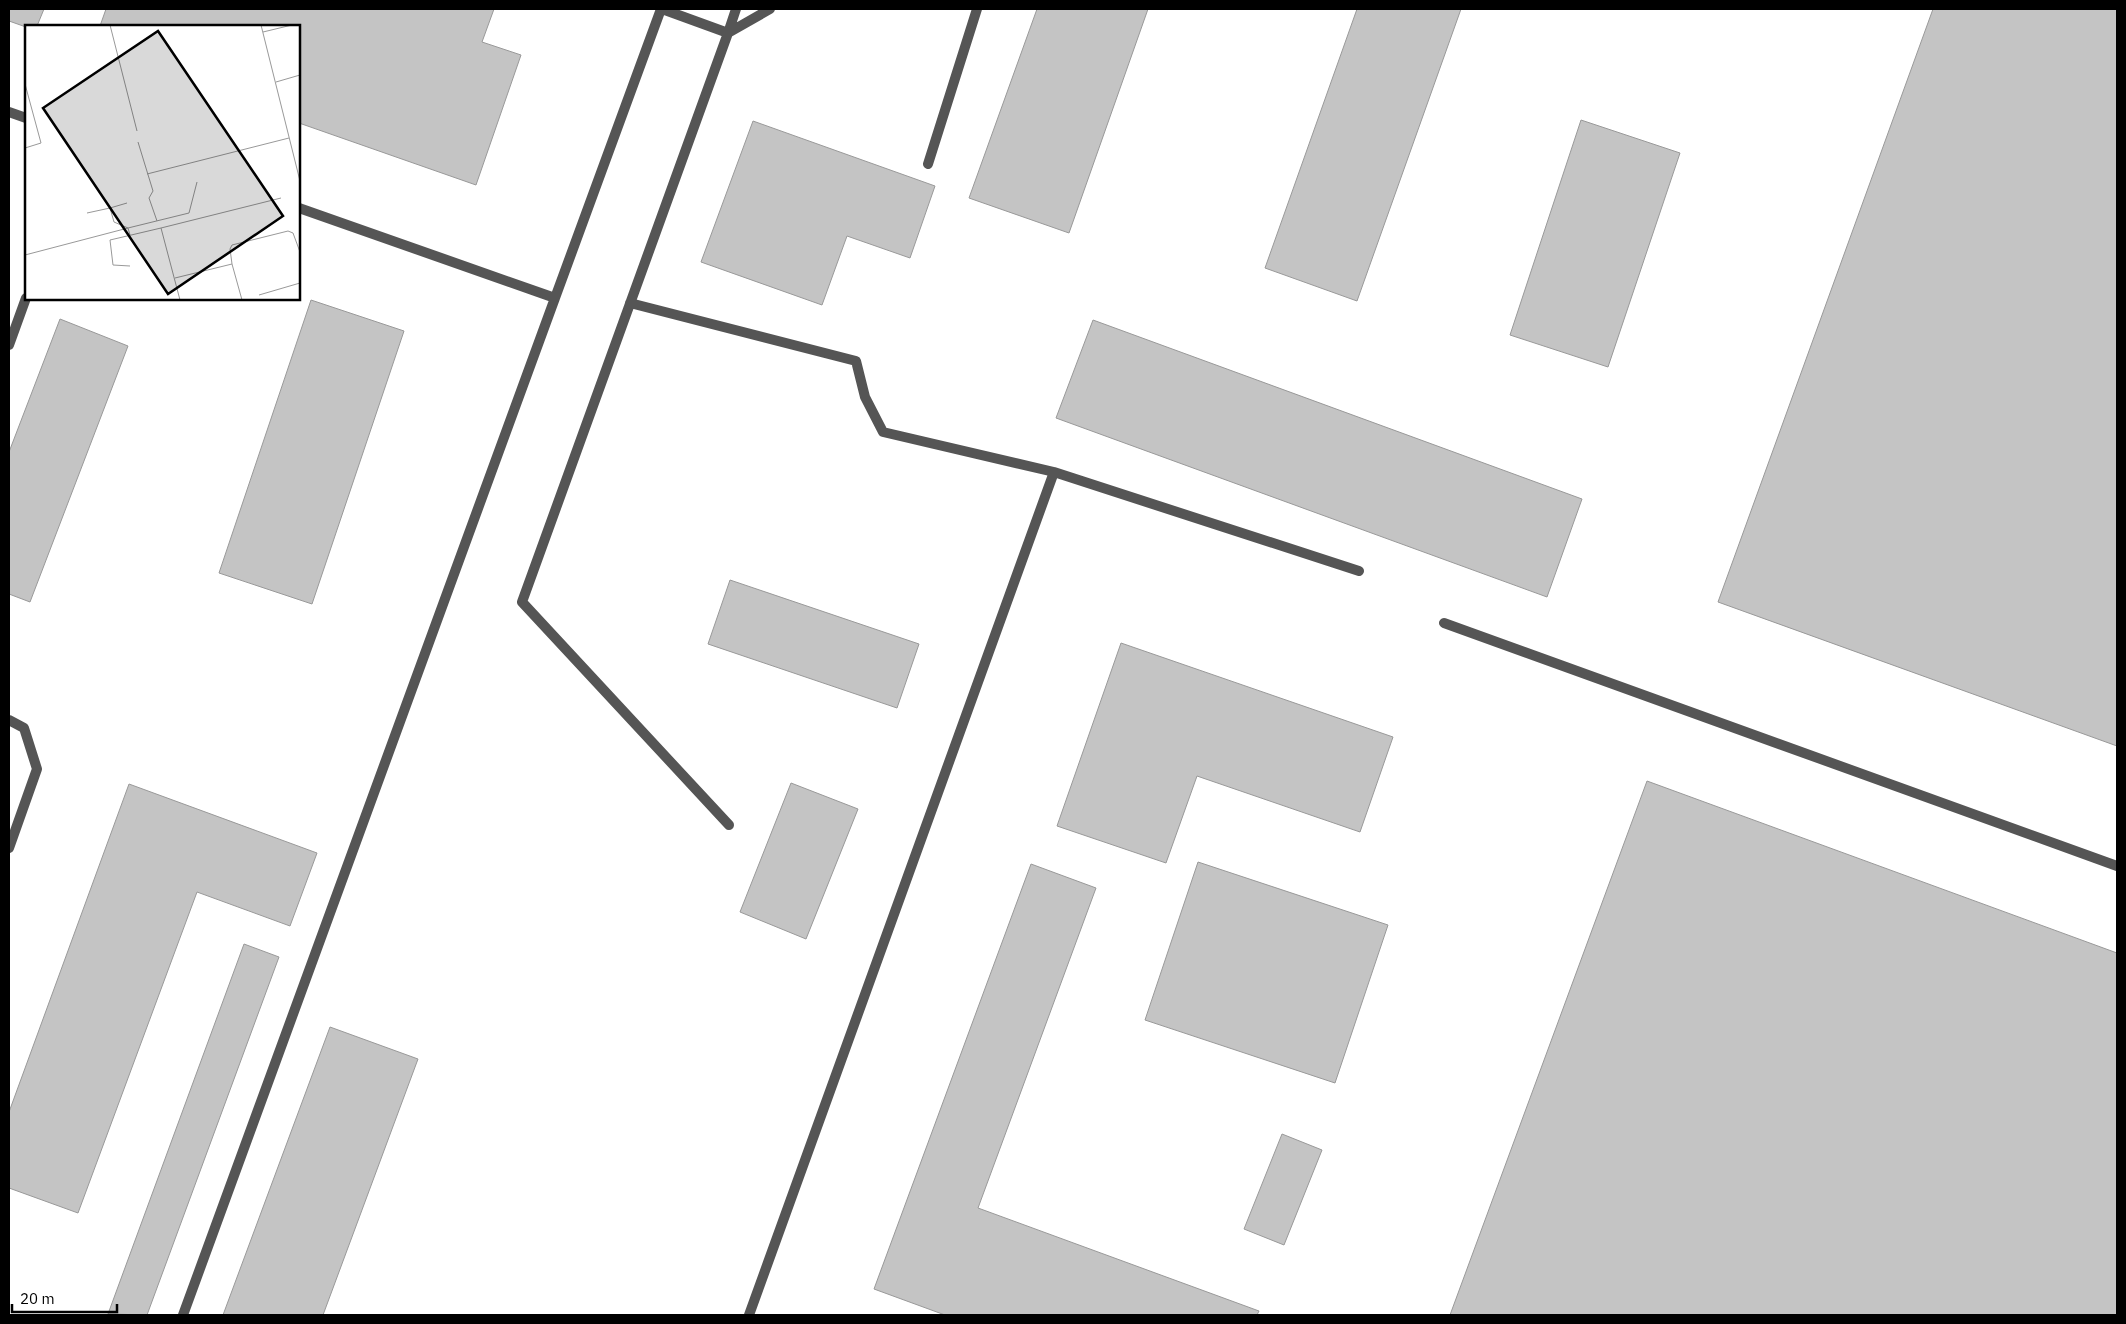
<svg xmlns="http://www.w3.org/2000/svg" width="2126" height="1324" font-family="'IBM Plex Sans',sans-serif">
<rect width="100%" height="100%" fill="#fff"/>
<path fill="#c4c4c4" stroke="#999" d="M 9,9 L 44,9 L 37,26 L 26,27 L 9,21 Z
M 106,9 L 494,9 L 482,42 L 521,55 L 476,185 L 299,123 L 299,26 L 100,26 Z
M 1037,9 L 1148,9 L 1069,233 L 969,198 Z
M 1357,9 L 1461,9 L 1357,301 L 1265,268 Z
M 1933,9 L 2117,9 L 2117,746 L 1718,602 Z
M 1581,120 L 1680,153 L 1608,367 L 1510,335 Z
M 753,121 L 935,186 L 910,258 L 847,236 L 822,305 L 701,262 Z
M 311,300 L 404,331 L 312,604 L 219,573 Z
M 60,319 L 128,346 L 30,602 L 9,594 L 9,452 Z
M 1093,320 L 1582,499 L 1547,597 L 1056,418 Z
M 730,580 L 919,644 L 897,708 L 708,644 Z
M 1121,643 L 1393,737 L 1360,832 L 1197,776 L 1166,863 L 1057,826 Z
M 1647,781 L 2117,953 L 2117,1315 L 1450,1315 Z
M 791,783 L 858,809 L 806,939 L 740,912 Z
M 129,784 L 317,853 L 290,926 L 197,892 L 78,1213 L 9,1188 L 9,1112 Z
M 1198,862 L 1388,925 L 1335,1083 L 1145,1020 Z
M 1031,864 L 1096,888 L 978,1208 L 1259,1311 L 1257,1315 L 945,1315 L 874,1289 Z
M 244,944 L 279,957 L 147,1315 L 108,1314 Z
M 330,1027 L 418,1059 L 323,1315 L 223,1315 Z
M 1282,1134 L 1322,1150 L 1284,1245 L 1244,1229 Z"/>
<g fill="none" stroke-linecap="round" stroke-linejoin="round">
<path stroke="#555" stroke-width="10" d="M 662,9 L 728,33 L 736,9
M 9,112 L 26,118
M 928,164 L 977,9
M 555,298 L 661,9
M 630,303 L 856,361 L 865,397 L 883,432 L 1054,472 L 1359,571
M 9,345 L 26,298
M 1444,623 L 2117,866
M 9,720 L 24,728 L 37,769 L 9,848
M 729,825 L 522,602 L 728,33 L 770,9
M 183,1315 L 555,298 L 299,208
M 749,1315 L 1054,472"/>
</g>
<g transform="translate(25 25)">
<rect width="275" height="275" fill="#fff"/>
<path fill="none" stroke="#999" stroke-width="1" d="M 85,0 L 112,106M 236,0 L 275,156M 238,7 L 267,0M 251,57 L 275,50M 0,59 L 16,118 L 0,123M 113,117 L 128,166 L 124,173 L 132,196M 122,149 L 264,113M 102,178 L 85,183 L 89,197 L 103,203 L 164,188 L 172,157M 62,188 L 85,183M 0,230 L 103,203 L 105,210M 207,239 L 217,275M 105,241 L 88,240 L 85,215 L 136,203M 150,253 L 207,239 L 205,224 L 207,220 L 263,206 L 268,208 L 275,227M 234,270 L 275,258M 155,275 L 136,203 L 256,173"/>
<path fill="#000" fill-opacity="0.15" stroke="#000" stroke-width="2.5" d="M 133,6 L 258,191 L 143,269 L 18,83 Z"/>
<rect width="275" height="275" fill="none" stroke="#000" stroke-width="2.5"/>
</g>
<rect width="2126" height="1324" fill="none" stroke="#000000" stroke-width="20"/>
<path d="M12 1304v8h105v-8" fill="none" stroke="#000000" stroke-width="2.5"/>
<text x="20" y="1304" font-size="15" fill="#000000" stroke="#ffffff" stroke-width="4" paint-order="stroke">20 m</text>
</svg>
